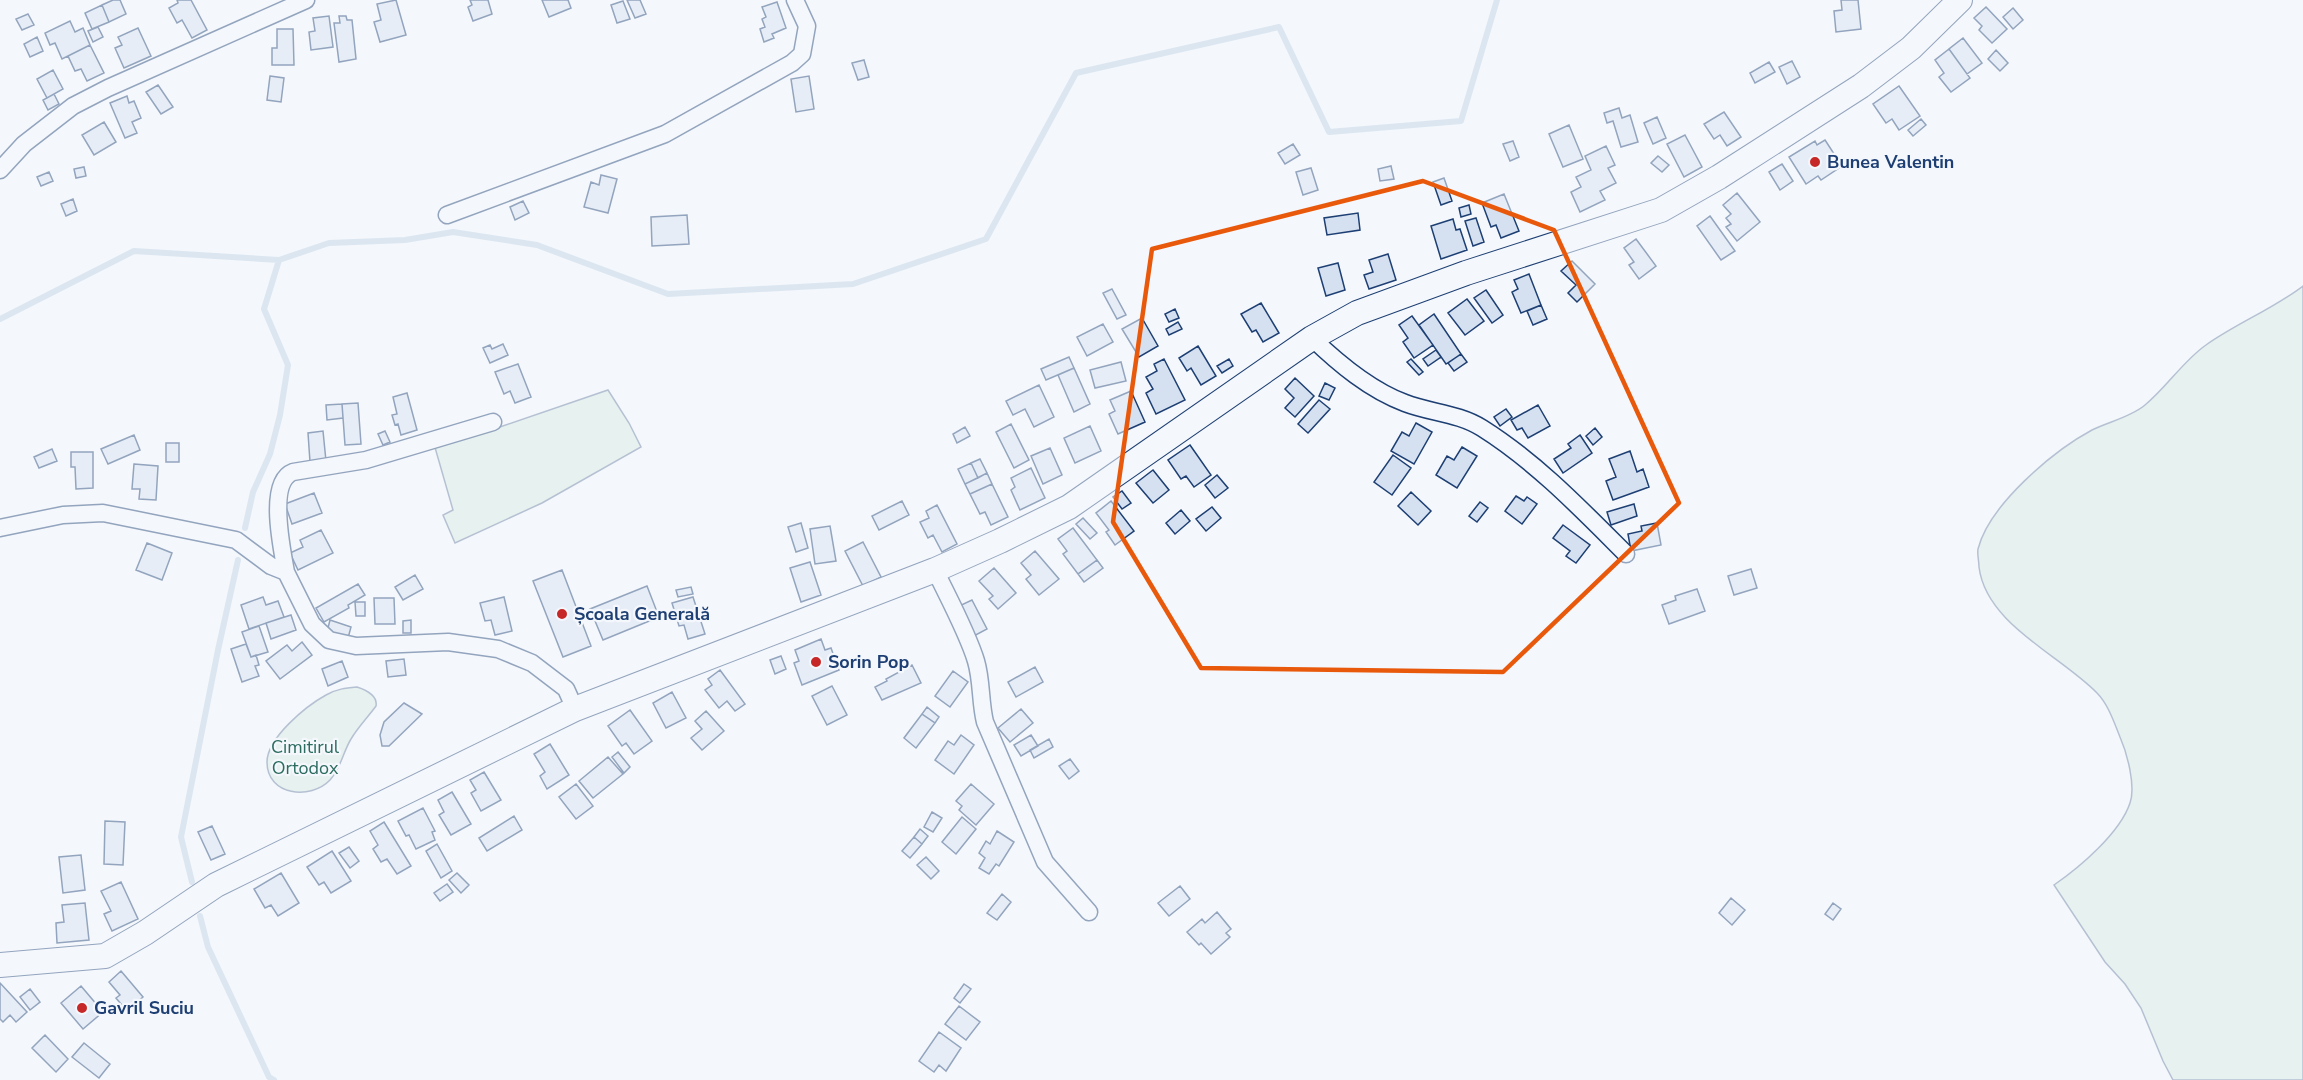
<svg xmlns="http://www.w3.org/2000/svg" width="2303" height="1080" font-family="'Nunito Sans',sans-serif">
<rect width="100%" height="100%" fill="#f4f7fb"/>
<path fill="#d7e8df" stroke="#687fa3" stroke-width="1.5" d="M 2303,286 L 2303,1080 L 2173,1080 L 2163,1061 L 2141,1008 L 2125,984 L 2105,962 L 2054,885 C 2080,867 2120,833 2130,803 C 2136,786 2127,753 2120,737 C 2114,722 2108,704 2097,693 C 2060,655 1986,624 1979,567 C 1979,561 1977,554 1978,549 C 1989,505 2053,451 2092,430 C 2108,422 2131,417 2145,405 C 2167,387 2183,361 2206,345 C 2237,323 2273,309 2303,286 Z
M 608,390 L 629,423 L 641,447 L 542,503 L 455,543 L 443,515 L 453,510 L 434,444 L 497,428 Z
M 357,687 C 366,690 378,695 376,706 C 368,717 358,727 351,739 C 343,752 341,768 330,780 C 311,800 267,796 267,762 C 267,738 306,706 326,695 C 336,689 346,688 357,687 Z"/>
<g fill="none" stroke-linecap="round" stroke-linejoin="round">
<path stroke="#bed0e5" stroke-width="6" d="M 0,319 L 134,251 L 279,260 L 329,243 L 405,240 L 453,232 L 537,245 L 668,294 L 853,284 L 986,239 L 1076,73 L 1279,27 L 1329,132 L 1461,121 L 1497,0
M 245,528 L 253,492 L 270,454 L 280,415 L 288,365 L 264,309 L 279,260
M 192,882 L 181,837 L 218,650 L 238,560
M 200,916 L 208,947 L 269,1077 L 274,1080"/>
</g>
<path fill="#d5e0f0" stroke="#1d3f73" stroke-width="1.5" d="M 113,0 L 120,0 L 126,14 L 109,22 L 102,5 Z
M 177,0 L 191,0 L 207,30 L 192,38 L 182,20 L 177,23 L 169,8 L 178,3 Z
M 396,0 L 406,35 L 380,42 L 374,22 L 381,20 L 377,4 Z
M 470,0 L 488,0 L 492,14 L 473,21 L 468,7 L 472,5 Z
M 542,0 L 568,0 L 571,8 L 549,17 Z
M 627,0 L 640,0 L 646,14 L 635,18 Z
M 1841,0 L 1858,0 L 1861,29 L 1836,32 L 1834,11 L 1842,10 Z
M 623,1 L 630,19 L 617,23 L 611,5 Z
M 777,2 L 786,28 L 772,34 L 774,38 L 764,42 L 760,29 L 765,27 L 762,19 L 766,17 L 762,7 Z
M 102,5 L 109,22 L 92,29 L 85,13 Z
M 1986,7 L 2007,29 L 1992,43 L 1979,30 L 1982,26 L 1974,18 Z
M 2013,8 L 2023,20 L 2013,29 L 2003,17 Z
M 28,14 L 34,25 L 22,30 L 16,19 Z
M 329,16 L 333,47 L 311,50 L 309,32 L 315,31 L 313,18 Z
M 339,16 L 346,16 L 347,20 L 352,20 L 356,59 L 339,62 L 334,23 L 340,23 Z
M 70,21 L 75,32 L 83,28 L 90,45 L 62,59 L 55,43 L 50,45 L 45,33 Z
M 98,27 L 103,37 L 93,42 L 88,31 Z
M 138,28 L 151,56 L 124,68 L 115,48 L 122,45 L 118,37 Z
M 277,29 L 293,29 L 294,65 L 272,65 L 272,48 L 277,48 Z
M 37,37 L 43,51 L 30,57 L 24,44 Z
M 1963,38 L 1982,63 L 1967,74 L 1949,49 Z
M 90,45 L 104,73 L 87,81 L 81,69 L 75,71 L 68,56 Z
M 1949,49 L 1970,78 L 1951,92 L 1939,77 L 1944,73 L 1935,60 Z
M 1996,50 L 2008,63 L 2000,71 L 1988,59 Z
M 864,60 L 869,77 L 858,80 L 852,63 Z
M 1792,61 L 1800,77 L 1787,84 L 1779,67 Z
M 1769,62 L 1775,72 L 1755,83 L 1750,73 Z
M 53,70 L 63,89 L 47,98 L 37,79 Z
M 270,76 L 284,78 L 281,102 L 267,100 Z
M 809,76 L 814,109 L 796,112 L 791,79 Z
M 158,85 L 173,107 L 161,114 L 146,92 Z
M 1899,86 L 1920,116 L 1899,130 L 1892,119 L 1886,123 L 1873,104 Z
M 54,94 L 59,104 L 48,110 L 43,100 Z
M 127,96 L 129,103 L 134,101 L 141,118 L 132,122 L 137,133 L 125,138 L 110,103 Z
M 1619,108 L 1622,118 L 1630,115 L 1638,142 L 1621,147 L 1613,121 L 1607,123 L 1604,113 Z
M 1724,112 L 1741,137 L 1727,146 L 1720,135 L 1714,139 L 1704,124 Z
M 1657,117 L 1666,138 L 1653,144 L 1644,123 Z
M 1921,119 L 1926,125 L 1913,136 L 1908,130 Z
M 104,122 L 116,142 L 94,155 L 82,135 Z
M 1569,125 L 1583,159 L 1563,167 L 1549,134 Z
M 1685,135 L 1702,167 L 1684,177 L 1667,144 Z
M 1825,140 L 1842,166 L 1821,180 L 1818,176 L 1806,184 L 1789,157 L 1815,141 L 1817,145 Z
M 1513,141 L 1519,157 L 1510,161 L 1503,144 Z
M 1293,144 L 1300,155 L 1285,164 L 1278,153 Z
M 1606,146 L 1615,165 L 1608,168 L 1616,183 L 1600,191 L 1605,200 L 1580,212 L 1571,192 L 1581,187 L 1576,177 L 1591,170 L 1585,156 Z
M 1658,156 L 1669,165 L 1662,172 L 1651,163 Z
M 1782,164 L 1793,181 L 1780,190 L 1769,172 Z
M 1391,166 L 1394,179 L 1380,181 L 1378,169 Z
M 84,167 L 86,176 L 76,178 L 74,169 Z
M 1311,168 L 1318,190 L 1303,195 L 1296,172 Z
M 49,172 L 53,181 L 41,186 L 37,177 Z
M 601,175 L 617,179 L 608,213 L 584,207 L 591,182 L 599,185 Z
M 1444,178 L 1452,201 L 1441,205 L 1433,182 Z
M 1737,193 L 1760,222 L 1737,241 L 1726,227 L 1731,224 L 1726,218 L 1731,214 L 1723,205 Z
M 1504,194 L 1519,231 L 1501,238 L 1496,225 L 1491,227 L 1482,203 Z
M 73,199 L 77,211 L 66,216 L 61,204 Z
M 523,201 L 529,213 L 515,220 L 510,207 Z
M 1469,205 L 1471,214 L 1461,217 L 1459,208 Z
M 1358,213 L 1360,230 L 1327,235 L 1324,218 Z
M 687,215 L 689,244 L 652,246 L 651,217 Z
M 1710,216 L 1735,251 L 1721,260 L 1697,226 Z
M 1476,218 L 1484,242 L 1473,246 L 1465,221 Z
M 1453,219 L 1456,230 L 1460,229 L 1467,250 L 1441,259 L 1431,226 Z
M 1636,239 L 1656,266 L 1639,279 L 1629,265 L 1634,262 L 1624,248 Z
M 1388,254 L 1396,280 L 1369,289 L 1364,275 L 1373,272 L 1369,260 Z
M 1572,261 L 1595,284 L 1577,302 L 1568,293 L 1576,285 L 1561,271 Z
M 1338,263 L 1345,290 L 1326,296 L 1318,268 Z
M 1529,274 L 1541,305 L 1521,313 L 1512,292 L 1518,289 L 1514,280 Z
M 1112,289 L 1126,315 L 1117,319 L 1103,293 Z
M 1486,290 L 1503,315 L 1492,323 L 1474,298 Z
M 1467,299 L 1484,321 L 1465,335 L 1448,313 Z
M 1261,303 L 1279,333 L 1263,342 L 1256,330 L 1252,332 L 1241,314 Z
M 1541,305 L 1547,319 L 1533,325 L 1527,311 Z
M 1175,309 L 1179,318 L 1169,322 L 1165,314 Z
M 1434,314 L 1461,354 L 1446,364 L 1419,325 Z
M 1412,316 L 1433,345 L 1414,358 L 1403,342 L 1408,338 L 1399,325 Z
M 1142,318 L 1158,346 L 1139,357 L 1122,329 Z
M 1178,322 L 1182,329 L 1169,335 L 1166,329 Z
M 1103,324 L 1113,342 L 1087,356 L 1077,337 Z
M 503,344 L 508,355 L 490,363 L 483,348 L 490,345 L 492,349 Z
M 1198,346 L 1216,376 L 1201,385 L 1191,368 L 1187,371 L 1179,358 Z
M 1436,350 L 1441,357 L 1428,366 L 1423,359 Z
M 1461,354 L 1467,362 L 1454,371 L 1448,363 Z
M 1069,357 L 1074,368 L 1046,380 L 1041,369 Z
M 1164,359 L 1185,400 L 1156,414 L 1146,393 L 1153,389 L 1146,377 L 1157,371 L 1154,364 Z
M 1229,359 L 1233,366 L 1222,373 L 1217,366 Z
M 1411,359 L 1423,372 L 1419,375 L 1407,362 Z
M 1121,362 L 1126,381 L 1095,388 L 1090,370 Z
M 518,364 L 531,397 L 515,403 L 510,391 L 504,394 L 495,372 Z
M 1074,368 L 1090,404 L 1074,412 L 1058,375 Z
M 1295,378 L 1314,396 L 1295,417 L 1285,408 L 1294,398 L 1285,389 Z
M 1325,383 L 1335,388 L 1329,400 L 1319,396 Z
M 1039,385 L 1054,417 L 1034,427 L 1025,409 L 1013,415 L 1006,401 Z
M 1131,391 L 1145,422 L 1118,434 L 1109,414 L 1115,411 L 1110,400 Z
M 407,393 L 417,430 L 401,435 L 398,424 L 395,425 L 392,415 L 397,414 L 393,397 Z
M 1319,400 L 1330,409 L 1308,433 L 1298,424 Z
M 358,403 L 361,444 L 345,445 L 342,404 Z
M 342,404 L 343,418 L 327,420 L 326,405 Z
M 1538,405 L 1550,426 L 1528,438 L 1522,428 L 1517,430 L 1511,420 Z
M 1506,409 L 1512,417 L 1500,426 L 1494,417 Z
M 1416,423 L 1432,432 L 1414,464 L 1391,451 L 1402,432 L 1409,436 Z
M 1011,424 L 1029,460 L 1014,468 L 996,432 Z
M 1090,426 L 1101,451 L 1075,463 L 1064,438 Z
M 965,427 L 970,436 L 957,443 L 953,434 Z
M 1595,428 L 1602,437 L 1593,445 L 1586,436 Z
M 323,431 L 326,461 L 310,462 L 308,433 Z
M 385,431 L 390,442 L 383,445 L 378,434 Z
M 134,435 L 140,450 L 108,464 L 101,449 Z
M 1580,435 L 1592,453 L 1563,473 L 1554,459 L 1571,448 L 1568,444 Z
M 166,443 L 179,443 L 179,462 L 166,462 Z
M 1190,445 L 1211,475 L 1194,487 L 1186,476 L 1181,479 L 1168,460 Z
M 1462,447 L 1477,456 L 1457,488 L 1436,475 L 1447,456 L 1454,460 Z
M 1050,448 L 1062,475 L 1043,484 L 1031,456 Z
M 52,449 L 57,461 L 39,468 L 34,457 Z
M 1630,451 L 1637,472 L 1643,469 L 1649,487 L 1613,500 L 1606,481 L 1616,477 L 1609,459 Z
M 71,452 L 93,452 L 93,488 L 76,489 L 75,467 L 71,467 Z
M 1393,455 L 1411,468 L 1392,495 L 1374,482 Z
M 980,459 L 987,473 L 978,478 L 971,463 Z
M 971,463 L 978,478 L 965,484 L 958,469 Z
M 134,464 L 158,466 L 156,500 L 139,499 L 140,489 L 132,489 Z
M 1031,468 L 1045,498 L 1020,510 L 1011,490 L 1015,487 L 1011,478 Z
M 1153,470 L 1169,490 L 1153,503 L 1136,483 Z
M 987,473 L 992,484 L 970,494 L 965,484 Z
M 1217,475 L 1228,488 L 1215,498 L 1205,485 Z
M 992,484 L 1008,517 L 991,525 L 985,512 L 980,514 L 970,494 Z
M 1122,491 L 1131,503 L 1122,509 L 1113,497 Z
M 1411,492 L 1431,511 L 1418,525 L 1398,506 Z
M 314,493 L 322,513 L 292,524 L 285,504 Z
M 1516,496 L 1524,501 L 1527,497 L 1537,504 L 1522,524 L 1505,511 Z
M 902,501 L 909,515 L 879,530 L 872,516 Z
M 1111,501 L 1134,531 L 1115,545 L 1106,532 L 1109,530 L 1096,513 Z
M 1480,502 L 1488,508 L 1477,522 L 1469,516 Z
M 1634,504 L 1637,516 L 1611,525 L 1607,512 Z
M 937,505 L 957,544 L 942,552 L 933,535 L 928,538 L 920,522 L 929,518 L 926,511 Z
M 1212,507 L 1221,518 L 1206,531 L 1196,519 Z
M 1181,510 L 1190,521 L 1175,534 L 1166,523 Z
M 1083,518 L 1097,533 L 1090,539 L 1076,524 Z
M 801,523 L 808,548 L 796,552 L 788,527 Z
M 1657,523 L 1661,545 L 1631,551 L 1628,534 L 1642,531 L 1641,526 Z
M 1563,525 L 1590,545 L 1576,563 L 1566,556 L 1570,551 L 1553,538 Z
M 830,526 L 836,561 L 815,564 L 810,529 Z
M 1073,528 L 1097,560 L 1078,574 L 1063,554 L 1067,551 L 1058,539 Z
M 321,530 L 333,553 L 298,570 L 290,553 L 303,547 L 300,540 Z
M 863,542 L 881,577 L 863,586 L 845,551 Z
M 147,543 L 172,553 L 162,580 L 136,570 Z
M 1035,551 L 1059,579 L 1039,595 L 1026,579 L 1031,575 L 1021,563 Z
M 1097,560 L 1103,568 L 1084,582 L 1078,574 Z
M 810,562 L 821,595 L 801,602 L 790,568 Z
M 994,568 L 1016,593 L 998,609 L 989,599 L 993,596 L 979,581 Z
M 1751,569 L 1757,588 L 1734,595 L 1728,576 Z
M 562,570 L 591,646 L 563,657 L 533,581 Z
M 415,575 L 423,589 L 403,600 L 395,587 Z
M 358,584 L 365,595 L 348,605 L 349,608 L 324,622 L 316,608 Z
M 647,586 L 659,617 L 603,640 L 590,609 Z
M 691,587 L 693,594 L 678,597 L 676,590 Z
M 1697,589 L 1705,611 L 1669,624 L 1662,605 L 1676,600 L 1675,596 Z
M 263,597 L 266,605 L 278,601 L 284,617 L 249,629 L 241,605 Z
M 504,597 L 512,631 L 495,635 L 491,620 L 485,621 L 480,603 Z
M 693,597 L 705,634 L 688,639 L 684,625 L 679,626 L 672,603 Z
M 374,598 L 394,598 L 395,624 L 375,624 Z
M 972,600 L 987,629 L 972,637 L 957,607 Z
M 355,602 L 365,602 L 365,616 L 356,616 Z
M 291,615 L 296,630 L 271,639 L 266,623 Z
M 330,620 L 351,627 L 348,638 L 327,632 Z
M 411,620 L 411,633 L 403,633 L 403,621 Z
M 259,626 L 268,652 L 251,657 L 242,632 Z
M 821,639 L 825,650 L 831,648 L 839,670 L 802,685 L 794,663 L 799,661 L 795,650 Z
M 302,642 L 312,655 L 280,679 L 266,661 L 287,645 L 292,651 Z
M 246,644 L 251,657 L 256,655 L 259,665 L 255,666 L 259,676 L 242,682 L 231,649 Z
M 781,656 L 786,669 L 775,674 L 770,660 Z
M 404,659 L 406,675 L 388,677 L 386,661 Z
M 342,661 L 348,677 L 328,686 L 322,669 Z
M 912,665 L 921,683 L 882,700 L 875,687 L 887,681 L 886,679 Z
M 1035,667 L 1043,682 L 1016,697 L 1008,682 Z
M 720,670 L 745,704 L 735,711 L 727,701 L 719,708 L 705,690 L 712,685 L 708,679 Z
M 953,671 L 968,682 L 950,707 L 935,696 Z
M 832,686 L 847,715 L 827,725 L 812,696 Z
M 672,692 L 686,718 L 666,728 L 653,703 Z
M 404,703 L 422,714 L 389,746 L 382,746 L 380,735 L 384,722 Z
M 927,707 L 939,717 L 935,723 L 922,714 Z
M 1021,709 L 1033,723 L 1010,742 L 998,728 Z
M 630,710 L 652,741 L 634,754 L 626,743 L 622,746 L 608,726 Z
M 706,711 L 724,731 L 702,750 L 691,738 L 702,729 L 695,721 Z
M 922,714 L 935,723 L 916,748 L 904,738 Z
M 961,735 L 974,745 L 954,774 L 935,760 L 948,741 L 954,745 Z
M 1031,735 L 1038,746 L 1021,756 L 1014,745 Z
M 1049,739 L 1053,747 L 1034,758 L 1030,750 Z
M 550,744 L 569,775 L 547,789 L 540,776 L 545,772 L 534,754 Z
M 618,752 L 630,767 L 624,773 L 612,757 Z
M 608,757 L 623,774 L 593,798 L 579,781 Z
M 1070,759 L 1079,771 L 1069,779 L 1059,766 Z
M 484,772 L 501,800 L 481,811 L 471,793 L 476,790 L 470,780 Z
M 576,784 L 593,806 L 576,819 L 559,797 Z
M 971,784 L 994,804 L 976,825 L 959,810 L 962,806 L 956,801 Z
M 452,792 L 471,824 L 451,835 L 439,815 L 444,812 L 438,800 Z
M 423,808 L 435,831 L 432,832 L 435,840 L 416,849 L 409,835 L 406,836 L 398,821 Z
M 932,812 L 942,818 L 933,832 L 924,827 Z
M 514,816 L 522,830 L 487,851 L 479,838 Z
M 962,817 L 976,829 L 956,854 L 942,842 Z
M 105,821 L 125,822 L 123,865 L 104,864 Z
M 384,822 L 411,866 L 397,874 L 387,859 L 381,862 L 373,849 L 378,845 L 370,831 Z
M 212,826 L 225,854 L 211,860 L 198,832 Z
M 920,829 L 928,836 L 922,844 L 914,837 Z
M 997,831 L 1014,842 L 999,866 L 996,864 L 989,874 L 979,868 L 985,858 L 979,853 L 986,841 L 990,844 Z
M 914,837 L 922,844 L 910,858 L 902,851 Z
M 437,844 L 452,871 L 441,878 L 426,851 Z
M 349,847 L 359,861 L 350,868 L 339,853 Z
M 332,851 L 351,881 L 331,893 L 324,882 L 319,885 L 307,867 Z
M 81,855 L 85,890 L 63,893 L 59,857 Z
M 926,857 L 939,871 L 931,879 L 917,865 Z
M 281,873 L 299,903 L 278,916 L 271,905 L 265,908 L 254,889 Z
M 457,873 L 469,885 L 461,893 L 449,880 Z
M 121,882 L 138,919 L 112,931 L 104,914 L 111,911 L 101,891 Z
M 447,884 L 453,892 L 440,901 L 434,893 Z
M 1180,886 L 1190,899 L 1169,916 L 1158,903 Z
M 1002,894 L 1011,902 L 997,920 L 987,913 Z
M 1731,898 L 1745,910 L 1732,925 L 1719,913 Z
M 85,903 L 89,940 L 57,943 L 56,923 L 64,922 L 62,905 Z
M 1833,903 L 1841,909 L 1833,920 L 1825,914 Z
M 1217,912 L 1231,929 L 1226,933 L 1230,937 L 1211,954 L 1201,943 L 1199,945 L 1187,932 L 1202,919 L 1205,923 Z
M 121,971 L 143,997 L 127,1011 L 116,998 L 120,995 L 109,982 Z
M 0,983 L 27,1012 L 16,1022 L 10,1015 L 3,1022 L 0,1019 Z
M 964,984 L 971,989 L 960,1003 L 954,998 Z
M 81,986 L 103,1012 L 83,1029 L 61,1003 Z
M 30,989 L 40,1002 L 30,1010 L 20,997 Z
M 959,1006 L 980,1022 L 966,1040 L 945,1024 Z
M 939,1032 L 961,1048 L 946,1071 L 939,1065 L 934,1072 L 919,1061 Z
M 45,1035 L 68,1059 L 56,1072 L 32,1048 Z
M 84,1043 L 110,1064 L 99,1078 L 72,1057 Z"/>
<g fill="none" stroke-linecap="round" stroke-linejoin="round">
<g stroke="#1d3f73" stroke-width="19">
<path id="street" d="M 0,170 L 24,144 L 73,106 L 108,88 L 306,0
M 447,215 L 665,134 L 792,63 L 802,54 L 807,26 L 795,0
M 1312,338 C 1339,364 1370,390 1405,403 C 1431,413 1458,413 1482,428 C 1536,462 1581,509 1626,554
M 0,528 L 63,515 L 103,513 L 236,540 L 271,566 L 286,572 L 312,624 L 329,640 L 356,646 L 448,642 L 498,649 L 532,663 L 566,689 L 575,709
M 935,570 C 948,597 968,634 976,661 C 982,681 980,702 985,722 L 1045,862 L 1089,912
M 286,572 C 282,549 267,482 293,472 L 366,460 L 493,422"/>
</g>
<g stroke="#1d3f73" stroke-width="26">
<path id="secondary" d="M 0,965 L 105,956 L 145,933 L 216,885 L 575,709 L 935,570 L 1000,541 L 1069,507 L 1312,338 L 1357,313 L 1466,273 L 1661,210 L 1719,177 L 1861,86 L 1911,48 L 1960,0"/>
</g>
<use href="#street" stroke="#f4f7fb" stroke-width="16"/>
<use href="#secondary" stroke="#f4f7fb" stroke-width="24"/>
</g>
<path d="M0 0H2303V1080H0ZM 1423,181 L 1554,230 L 1679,503 L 1503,672 L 1201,668 L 1113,522 L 1152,249 Z" fill="#f4f7fb" fill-opacity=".55" fill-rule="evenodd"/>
<path fill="none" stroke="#e8590c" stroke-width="4.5" stroke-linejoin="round" d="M 1423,181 L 1554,230 L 1679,503 L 1503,672 L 1201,668 L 1113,522 L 1152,249 Z"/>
<g fill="#c62828" stroke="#f4f7fb" stroke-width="2">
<circle cx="1815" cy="162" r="6"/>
<circle cx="562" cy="614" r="6"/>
<circle cx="816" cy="662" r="6"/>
<circle cx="82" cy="1008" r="6"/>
</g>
<g text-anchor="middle" stroke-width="4.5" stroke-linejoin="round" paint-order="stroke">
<g font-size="18" font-weight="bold" fill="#1d3f73" stroke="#f4f7fb" text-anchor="start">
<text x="1827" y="168">Bunea Valentin</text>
<text x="574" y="620">Școala Generală</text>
<text x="828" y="668">Sorin Pop</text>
<text x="94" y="1014">Gavril Suciu</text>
</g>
<g font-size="18" fill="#2c6c60" stroke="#f4f7fb">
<text x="305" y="753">Cimitirul<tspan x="305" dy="21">Ortodox</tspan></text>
</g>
</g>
</svg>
